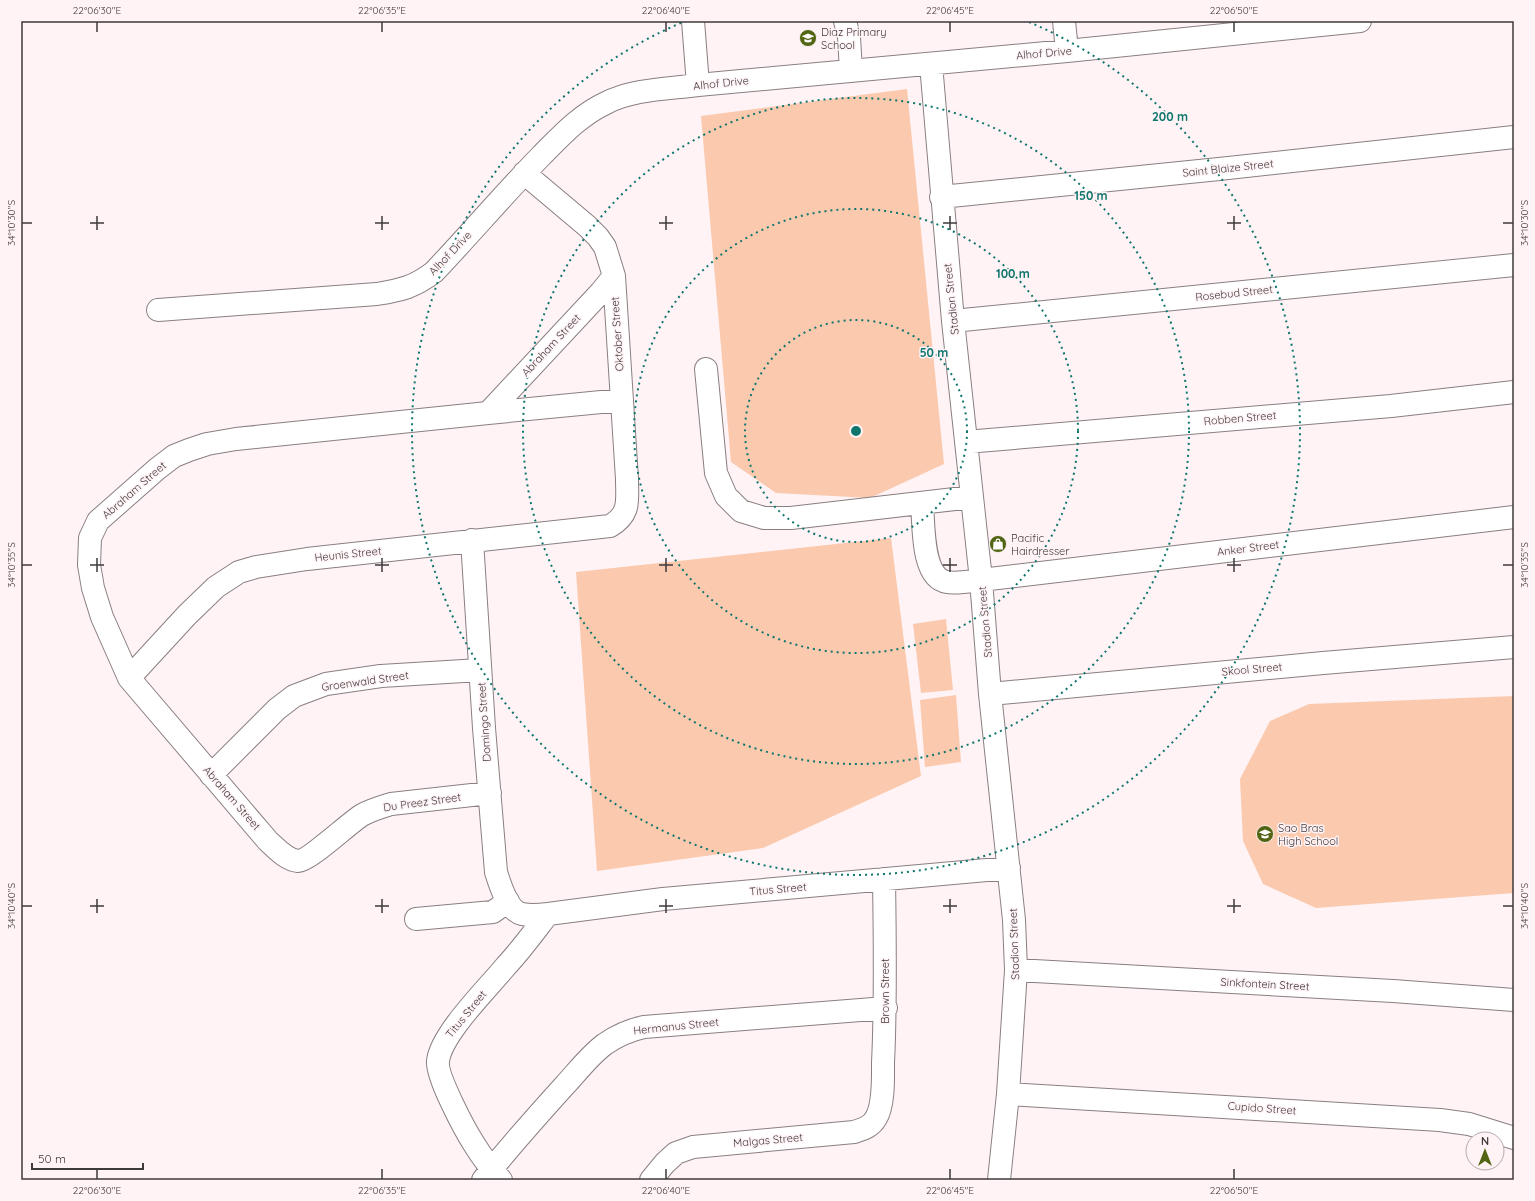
<svg xmlns="http://www.w3.org/2000/svg" width="1535" height="1201" font-family="Quicksand,sans-serif">
<rect width="100%" height="100%" fill="#fff3f6"/>
<path fill="#fbcaae" d="M 907,89 L 944,464 L 870,498 L 776,493 L 731,462 L 701,116 Z
M 891,538 L 921,776 L 763,848 L 597,871 L 576,572 Z
M 946,619 L 953,690 L 921,693 L 913,624 Z
M 956,695 L 961,762 L 925,767 L 920,700 Z
M 1514,696 L 1514,893 L 1316,908 L 1263,884 L 1243,841 L 1240,779 L 1270,721 L 1309,704 Z"/>
<g fill="none" stroke-linecap="round" stroke-linejoin="round">
<g stroke="#897f81" stroke-width="24">
<path id="minor" d="M 693,21 L 698,85
M 845,21 L 849,37 L 851,71
M 1064,21 L 1067,51
M 931,64 L 953,321 L 981,580 L 990,694 L 1014,920 L 1016,970 L 1008,1094 L 999,1180
M 941,197 L 1219,169 L 1514,137
M 158,310 L 377,294 C 402,290 414,287 434,272 C 470,234 504,194 541,156 C 561,136 580,115 606,103 C 633,89 668,89 698,85 L 1067,51 L 1360,21
M 953,321 L 1514,265
M 706,369 L 716,473 L 726,496 L 741,511 L 764,518 L 791,518 L 972,497
M 488,413 L 622,400
M 966,442 L 1391,406 L 1514,392
M 922,503 C 924,524 921,578 947,582 C 956,584 972,581 981,580 L 1514,517
M 472,540 L 484,728 L 496,872 C 500,885 508,911 522,914 C 531,916 540,915 548,914
M 129,678 L 187,615 L 216,587 L 239,572 L 256,567 L 307,559 L 610,526 C 631,514 627,500 627,479 L 614,276 L 605,247 L 598,237 L 587,226 L 524,173
M 990,694 L 1323,663 L 1514,647
M 211,775 L 277,709 L 294,696 L 326,684 L 381,676 L 480,670
M 490,793 L 391,804 C 381,807 371,810 362,815 C 349,823 309,861 298,861 C 286,860 276,848 268,841 L 129,678 L 102,617 L 93,588 L 89,565 L 90,538 L 98,521 L 157,469 L 174,456 L 189,450 L 207,444 L 236,439 L 488,413 L 601,292 L 614,276
M 416,919 L 493,912 L 508,901
M 1016,970 L 1393,991 L 1514,1000
M 1008,1094 L 1440,1120 L 1469,1124 L 1514,1138
M 483,1180 C 509,1147 537,1116 565,1085 C 578,1071 590,1055 605,1044 C 618,1035 630,1030 644,1027 L 886,1008
M 501,1180 C 491,1169 482,1157 474,1144 C 465,1130 436,1076 438,1061 C 441,1034 488,988 506,966 C 521,950 534,932 548,914 L 663,899 L 1009,868
M 651,1180 L 665,1163 L 676,1153 L 693,1147 L 854,1132 C 863,1129 871,1127 876,1118 C 884,1105 883,1078 883,1063 C 886,1002 885,941 884,879"/>
</g>
<use href="#minor" stroke="#fff" stroke-width="22"/>
</g>
<path fill="none" stroke="#3e3a3b" stroke-width="1.5" d="M 97,22 L 97,32M 382,22 L 382,32M 666,22 L 666,32M 950,22 L 950,32M 1234,22 L 1234,32M 97,216 L 97,230M 382,216 L 382,230M 666,216 L 666,230M 950,216 L 950,230M 1234,216 L 1234,230M 22,223 L 32,223M 90,223 L 104,223M 375,223 L 389,223M 659,223 L 673,223M 943,223 L 957,223M 1227,223 L 1241,223M 1503,223 L 1513,223M 97,558 L 97,572M 382,558 L 382,572M 666,558 L 666,572M 950,558 L 950,572M 1234,558 L 1234,572M 22,565 L 32,565M 90,565 L 104,565M 375,565 L 389,565M 659,565 L 673,565M 943,565 L 957,565M 1227,565 L 1241,565M 1503,565 L 1513,565M 97,899 L 97,913M 382,899 L 382,913M 666,899 L 666,913M 950,899 L 950,913M 1234,899 L 1234,913M 22,906 L 32,906M 90,906 L 104,906M 375,906 L 389,906M 659,906 L 673,906M 943,906 L 957,906M 1227,906 L 1241,906M 1503,906 L 1513,906M 97,1169 L 97,1179M 382,1169 L 382,1179M 666,1169 L 666,1179M 950,1169 L 950,1179M 1234,1169 L 1234,1179"/>
<g fill="none" stroke="#0f766e" stroke-width="2" stroke-dasharray="2 4">
<circle cx="856" cy="431" r="111"/>
<circle cx="856" cy="431" r="222"/>
<circle cx="856" cy="431" r="333"/>
<path d="M1029 22A444 444 0 1 1 683 22"/>
</g>
<defs>
<g id="school-disc" transform="scale(0.9)"><circle r="9.5" fill="#516512" stroke="#fff3f6"/><path d="M0-5L7-2L0 1L-7-2ZM-4 1L0 2.5L4 1V4Q0 6-4 4Z" fill="#fff"/></g>
<g id="shop-disc" transform="scale(0.9)"><circle r="9.5" fill="#516512" stroke="#fff3f6"/><path d="M-5-2.5h2.3a2.7 3.5 0 0 1 5.4 0H5L5.5 6h-11ZM-1.5-2.5h3a1.5 2.3 0 0 0-3 0Z" fill="#fff"/></g>
</defs>
<g fill-rule="evenodd">
<use href="#school-disc" x="808" y="38"/>
<use href="#shop-disc" x="998" y="544"/>
<use href="#school-disc" x="1265" y="834"/>
</g>
<g text-anchor="middle" stroke-width="3" stroke-linejoin="round" paint-order="stroke">
<g font-size="11" fill="#3e3a3b" stroke="#fff3f6" text-anchor="start">
<text x="821" y="36">Diaz Primary<tspan x="821" dy="13">School</tspan></text>
<text x="1011" y="542">Pacific<tspan x="1011" dy="13">Hairdresser</tspan></text>
<text x="1278" y="832">Sao Bras<tspan x="1278" dy="13">High School</tspan></text>
</g>
<g font-size="11" fill="#3e3a3b" stroke="#fff3f6">
<text transform="translate(1044 53) rotate(-5)" y="4">Alhof Drive</text>
<text transform="translate(721 83) rotate(-6)" y="4">Alhof Drive</text>
<text transform="translate(1228 168) rotate(-6)" y="4">Saint Blaize Street</text>
<text transform="translate(450 253) rotate(-46)" y="4">Alhof Drive</text>
<text transform="translate(1234 293) rotate(-6)" y="4">Rosebud Street</text>
<text transform="translate(951 299) rotate(-96)" y="4">Stadion Street</text>
<text transform="translate(617 334) rotate(-94)" y="4">Oktober Street</text>
<text transform="translate(551 345) rotate(-47)" y="4">Abraham Street</text>
<text transform="translate(1240 418) rotate(-5)" y="4">Robben Street</text>
<text transform="translate(134 490) rotate(-41)" y="4">Abraham Street</text>
<text transform="translate(1248 548) rotate(-7)" y="4">Anker Street</text>
<text transform="translate(348 554) rotate(-6)" y="4">Heunis Street</text>
<text transform="translate(985 622) rotate(-95)" y="4">Stadion Street</text>
<text transform="translate(1252 669) rotate(-5)" y="4">Skool Street</text>
<text transform="translate(365 681) rotate(-8)" y="4">Groenwald Street</text>
<text transform="translate(484 722) rotate(-94)" y="4">Domingo Street</text>
<text transform="translate(232 798) rotate(49)" y="4">Abraham Street</text>
<text transform="translate(422 802) rotate(-8)" y="4">Du Preez Street</text>
<text transform="translate(778 889) rotate(-5)" y="4">Titus Street</text>
<text transform="translate(1014 944) rotate(-92)" y="4">Stadion Street</text>
<text transform="translate(1265 984) rotate(3)" y="4">Sinkfontein Street</text>
<text transform="translate(885 991) rotate(-90)" y="4">Brown Street</text>
<text transform="translate(466 1014) rotate(-51)" y="4">Titus Street</text>
<text transform="translate(676 1026) rotate(-6)" y="4">Hermanus Street</text>
<text transform="translate(1262 1108) rotate(4)" y="4">Cupido Street</text>
<text transform="translate(768 1140) rotate(-5)" y="4">Malgas Street</text>
</g>
</g>
<circle cx="856" cy="431" r="6" fill="#0f766e" stroke="#fff3f6" stroke-width="2"/>
<g font-size="12" text-anchor="middle" font-weight="bold" fill="#0f766e" stroke="#fff3f6" stroke-width="3" stroke-linejoin="round" paint-order="stroke">
<text x="1170" y="121">200 m</text>
<text x="1091" y="200">150 m</text>
<text x="1013" y="278">100 m</text>
<text x="934" y="357">50 m</text>
</g>
<rect width="1535" height="1201" fill="none" stroke="#fff3f6" stroke-width="44"/>
<g transform="translate(1485 1151)"><circle r="19" fill="#fff3f6" stroke="#b2a9ab"/>
<path d="M0-3L7 15L0 10L-7 15Z" fill="#516512"/>
<text y="-6" font-size="11" font-weight="bold" text-anchor="middle" fill="#3e3a3b">N</text>
</g>
<path d="M32 1163v6h111v-6" fill="none" stroke="#3e3a3b" stroke-width="2"/>
<text x="38" y="1163" font-size="12" fill="#3e3a3b" stroke="#fff3f6" stroke-width="3" paint-order="stroke">50 m</text>
<rect x="22" y="22" width="1491" height="1157" fill="none" stroke="#3e3a3b" stroke-width="1.5"/>
<g font-size="10" text-anchor="middle" fill="#3e3a3b">
<text x="97" y="14">22°06'30"E</text>
<text x="382" y="14">22°06'35"E</text>
<text x="666" y="14">22°06'40"E</text>
<text x="950" y="14">22°06'45"E</text>
<text x="1234" y="14">22°06'50"E</text>
<text transform="translate(11 223) rotate(-90)" y="4">34°10'30"S</text>
<text transform="translate(1524 223) rotate(-90)" y="4">34°10'30"S</text>
<text transform="translate(11 565) rotate(-90)" y="4">34°10'35"S</text>
<text transform="translate(1524 565) rotate(-90)" y="4">34°10'35"S</text>
<text transform="translate(11 906) rotate(-90)" y="4">34°10'40"S</text>
<text transform="translate(1524 906) rotate(-90)" y="4">34°10'40"S</text>
<text x="97" y="1194">22°06'30"E</text>
<text x="382" y="1194">22°06'35"E</text>
<text x="666" y="1194">22°06'40"E</text>
<text x="950" y="1194">22°06'45"E</text>
<text x="1234" y="1194">22°06'50"E</text>
</g>
</svg>
